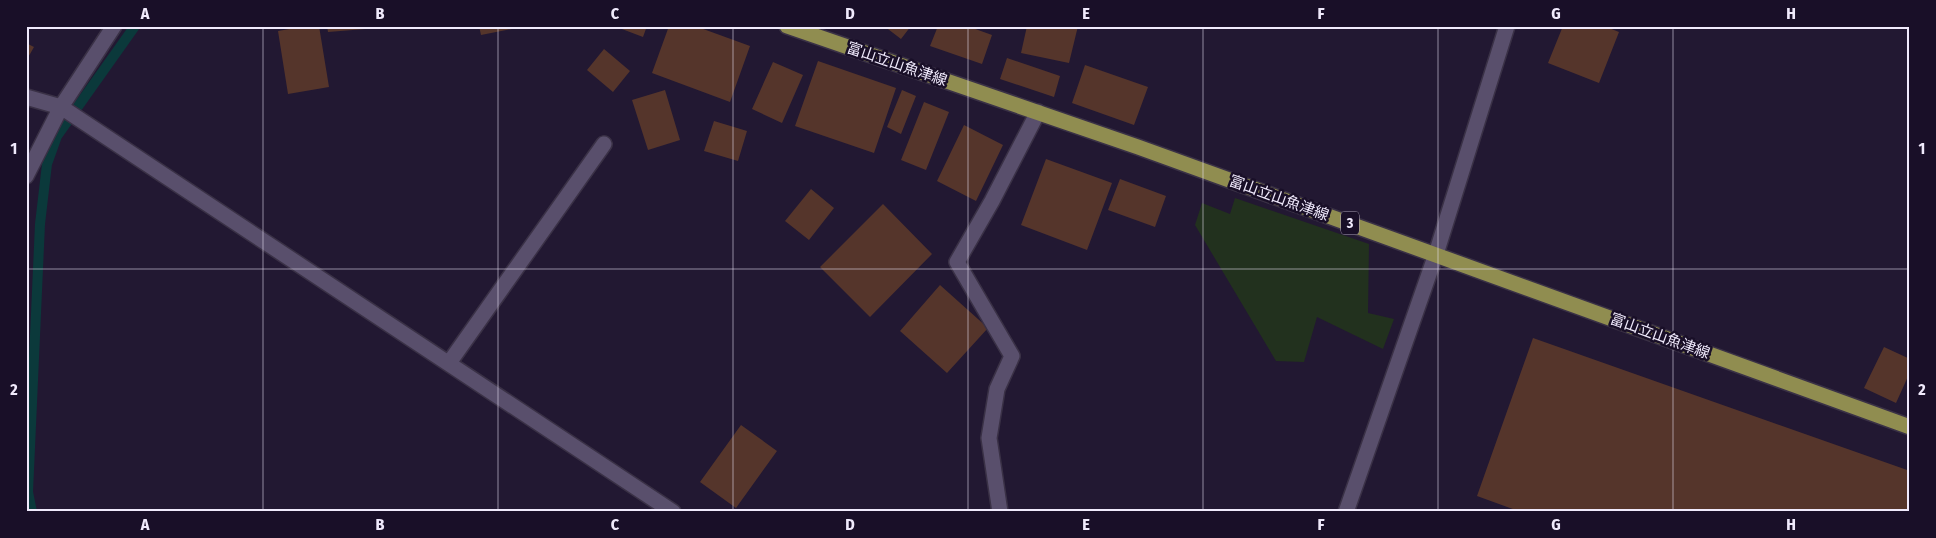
<svg xmlns="http://www.w3.org/2000/svg" width="1936" height="538" font-family="'Fira Sans Condensed','Noto Sans JP',sans-serif">
<rect width="100%" height="100%" fill="#221832"/>
<path fill="#22311e" d="M 1235,198 L 1369,244 L 1368,313 L 1394,319 L 1383,349 L 1317,317 L 1304,362 L 1276,361 L 1195,225 L 1202,203 L 1230,214 Z"/>
<g fill="none" stroke-linecap="round" stroke-linejoin="round">
<path stroke="#0b393b" stroke-width="10" d="M 32,512 L 28,492 L 40,224 L 47,164 L 57,136 L 135,26"/>
</g>
<path fill="#55352b" d="M 306,26 L 319,26 L 329,87 L 288,94 L 278,31 Z
M 327,26 L 377,26 L 378,28 L 328,32 Z
M 479,26 L 522,26 L 522,27 L 481,35 Z
M 614,26 L 647,26 L 643,37 Z
M 669,26 L 695,26 L 750,46 L 730,102 L 652,73 Z
M 884,26 L 911,26 L 901,39 Z
M 938,26 L 967,26 L 992,35 L 982,64 L 930,46 Z
M 1027,26 L 1078,26 L 1069,63 L 1021,53 Z
M 1563,26 L 1604,26 L 1619,32 L 1599,83 L 1548,63 Z
M 26,43 L 34,47 L 26,61 Z
M 604,49 L 630,71 L 613,92 L 587,70 Z
M 1007,58 L 1060,76 L 1054,97 L 1000,79 Z
M 818,61 L 896,88 L 874,153 L 795,126 Z
M 773,62 L 803,75 L 782,123 L 752,109 Z
M 1085,65 L 1148,87 L 1134,125 L 1072,103 Z
M 665,90 L 680,140 L 648,150 L 632,100 Z
M 902,90 L 916,96 L 901,134 L 887,127 Z
M 924,102 L 949,112 L 926,170 L 901,160 Z
M 714,121 L 747,131 L 738,161 L 704,151 Z
M 964,125 L 1003,145 L 976,201 L 937,181 Z
M 1046,159 L 1112,183 L 1087,250 L 1021,225 Z
M 1120,179 L 1166,196 L 1155,227 L 1108,210 Z
M 811,189 L 834,208 L 809,240 L 785,221 Z
M 883,204 L 932,254 L 870,317 L 820,267 Z
M 940,285 L 988,328 L 947,373 L 900,331 Z
M 1533,338 L 1910,471 L 1910,512 L 1521,512 L 1477,496 Z
M 1884,347 L 1910,359 L 1910,372 L 1896,403 L 1864,388 Z
M 741,425 L 777,451 L 736,508 L 700,482 Z"/>
<g fill="none" stroke-linecap="round" stroke-linejoin="round">
<g stroke="#3a3146" stroke-width="18">
<path id="street" d="M 26,97 L 61,107 L 673,512
M 26,176 L 61,107 L 114,26
M 449,363 L 604,144
M 1000,512 L 989,438 L 997,389 L 1012,356 L 957,262 L 992,201 L 1038,112
M 1346,512 L 1436,254 L 1507,26"/>
</g>
<g stroke="#3a3146" stroke-width="18">
<path id="primary" d="M 787,26 L 1138,147 L 1910,427"/>
</g>
<use href="#street" stroke="#594f6c" stroke-width="15"/>
<use href="#primary" stroke="#908d50" stroke-width="15"/>
</g>
<path fill="none" stroke="#f0eafc" stroke-width="1" stroke-opacity="0.55" d="M 263,26 L 263,512M 498,26 L 498,512M 733,26 L 733,512M 968,26 L 968,512M 1203,26 L 1203,512M 1438,26 L 1438,512M 1673,26 L 1673,512M 26,269 L 1910,269"/>
<g text-anchor="middle" stroke-width="5" stroke-linejoin="round" paint-order="stroke">
<rect fill="#190f28" stroke="#b0a8bc" stroke-width="1" x="1341" y="211.5" width="18" height="23" rx="4"/>
<g font-size="14" font-weight="bold" fill="#f0eafc">
<text x="1350" y="228">3</text>
</g>
<g font-size="15" fill="#f0eafc" stroke="#190f28">
<text transform="translate(897 64) rotate(19)" y="5">富山立山魚津線</text>
<text transform="translate(1279 198) rotate(20)" y="5">富山立山魚津線</text>
<text transform="translate(1660 336) rotate(20)" y="5">富山立山魚津線</text>
</g>
</g>
<rect width="1936" height="538" fill="none" stroke="#190f28" stroke-width="55"/>
<rect x="28" y="28" width="1880" height="482" fill="none" stroke="#f0eafc" stroke-width="2"/>
<g font-size="16" text-anchor="middle" font-weight="bold" fill="#f0eafc">
<text x="145" y="19">A</text>
<text x="380" y="19">B</text>
<text x="615" y="19">C</text>
<text x="850" y="19">D</text>
<text x="1086" y="19">E</text>
<text x="1321" y="19">F</text>
<text x="1556" y="19">G</text>
<text x="1791" y="19">H</text>
<text x="14" y="154">1</text>
<text x="1922" y="154">1</text>
<text x="14" y="395">2</text>
<text x="1922" y="395">2</text>
<text x="145" y="530">A</text>
<text x="380" y="530">B</text>
<text x="615" y="530">C</text>
<text x="850" y="530">D</text>
<text x="1086" y="530">E</text>
<text x="1321" y="530">F</text>
<text x="1556" y="530">G</text>
<text x="1791" y="530">H</text>
</g>
</svg>
